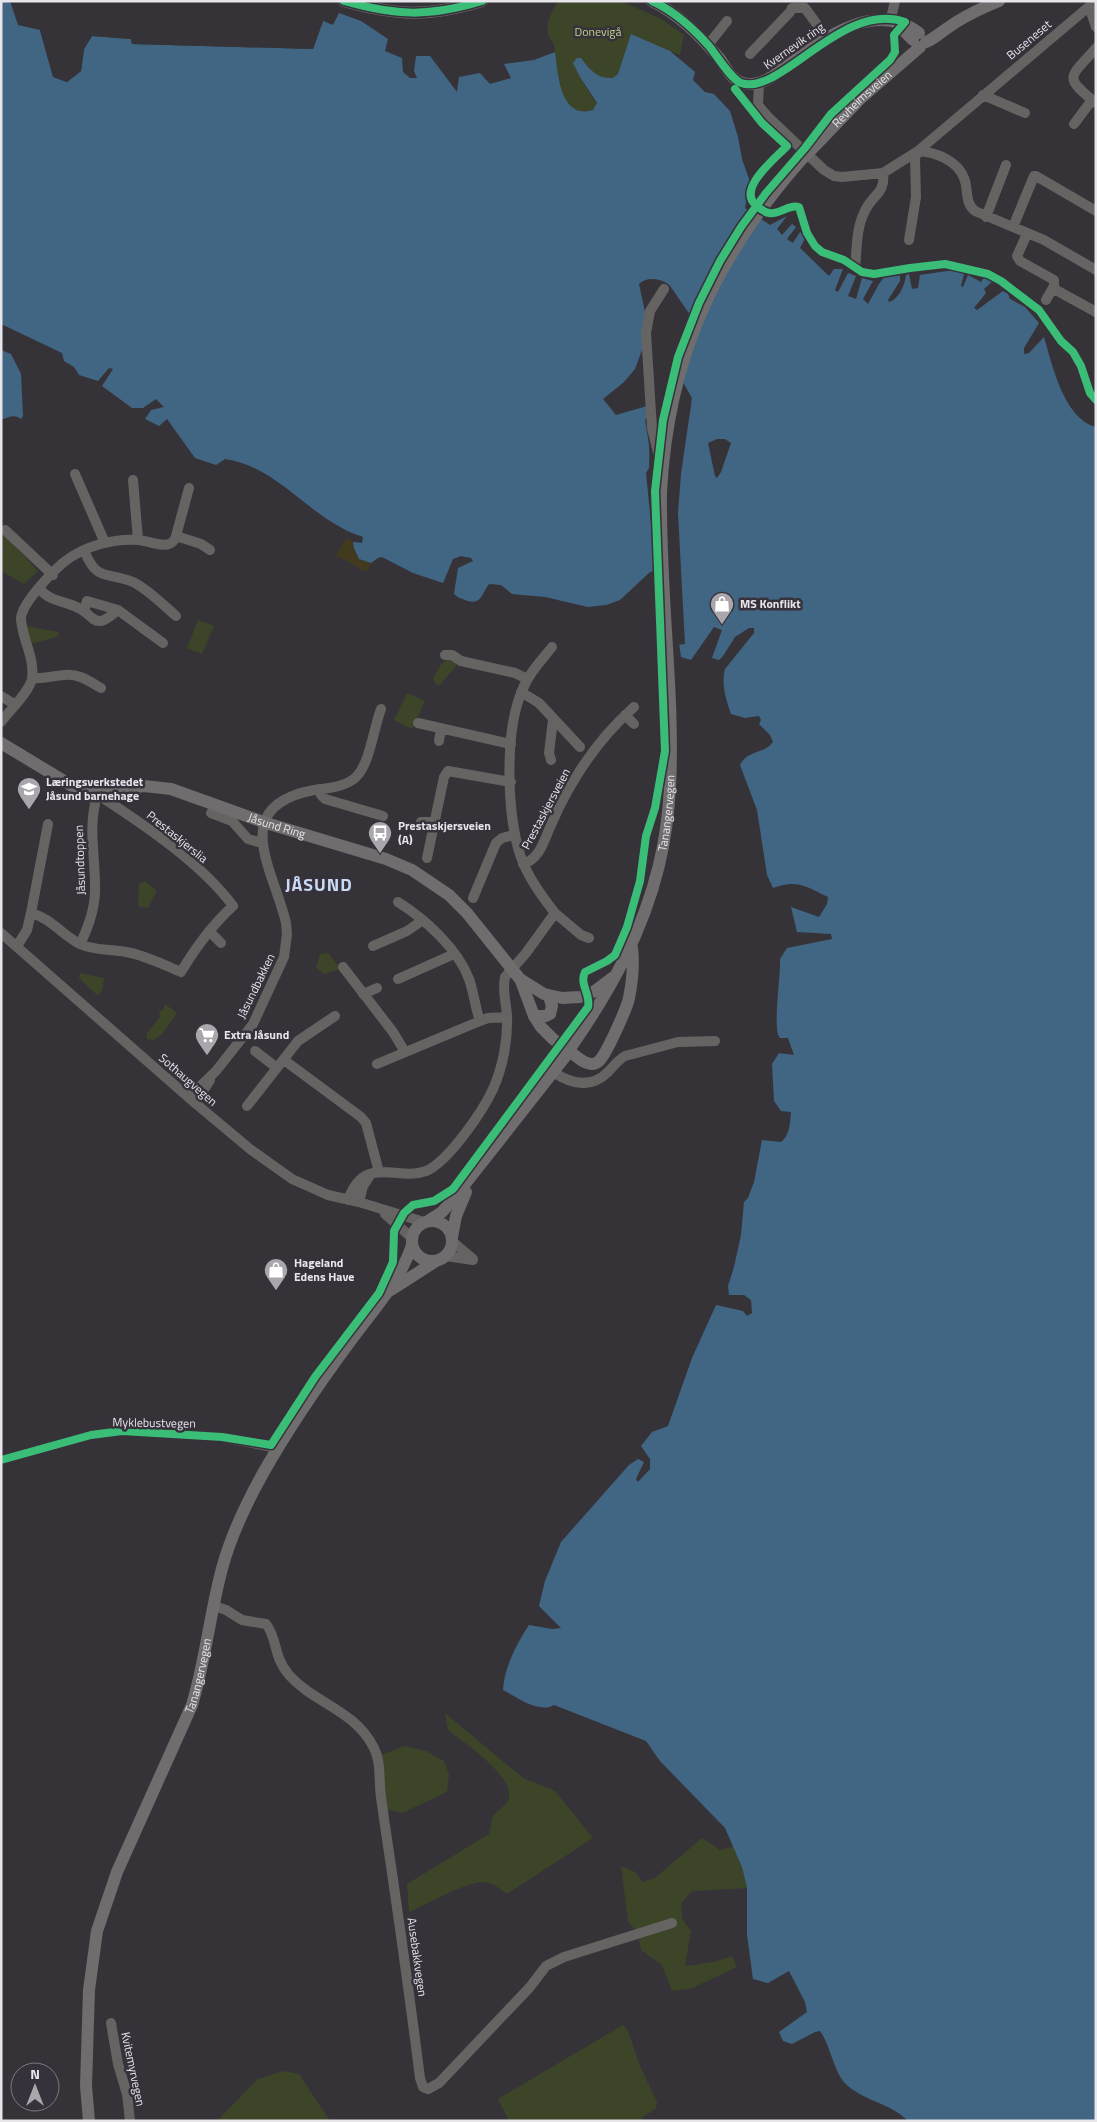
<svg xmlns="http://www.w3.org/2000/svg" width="1097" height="2122" font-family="'Titillium Web',sans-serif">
<rect width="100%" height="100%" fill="#363338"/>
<path fill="#3d4529" d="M 558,1 L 621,1 L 661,19 L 684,35 L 680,55 L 631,35 L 618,74 L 613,79 C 597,79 590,70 581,58 L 580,77 L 597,105 C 593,111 588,112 580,111 C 555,105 557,64 554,44 C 541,31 550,14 558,1 Z
M 1,531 L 38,571 L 24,584 L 1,571 Z
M 198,620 L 214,626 L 202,654 L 187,648 Z
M 26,626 L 58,632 L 59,636 L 31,644 Z
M 451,657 L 458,663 L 440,685 L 436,684 L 433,678 L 442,663 Z
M 407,693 L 425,701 L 412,729 L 394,720 Z
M 145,881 L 156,890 L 156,893 L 148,908 L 138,906 L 139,884 Z
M 328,953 L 341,969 L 324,974 L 316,968 L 320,954 Z
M 80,973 L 104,978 L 102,991 L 97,995 L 79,978 Z
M 165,1004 L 177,1013 L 161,1035 L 154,1040 L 147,1039 L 147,1033 L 160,1017 L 159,1011 L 163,1010 Z
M 445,1713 L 523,1778 L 555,1791 L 593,1838 L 507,1894 C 502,1890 493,1883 486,1882 C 468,1880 427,1904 409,1912 L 407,1884 L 489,1834 C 491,1828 491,1820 494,1815 C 497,1810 505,1807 508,1801 C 518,1778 464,1743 448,1730 Z
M 405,1746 L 426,1751 L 444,1761 L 449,1775 L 447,1792 L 402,1813 L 387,1809 L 381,1755 Z
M 702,1838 L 720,1850 L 734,1846 L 742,1867 L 747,1888 L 692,1891 L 681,1903 L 682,1919 L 691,1931 L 685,1966 L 714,1962 L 732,1956 L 737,1967 L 690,1989 L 672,1991 L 662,1965 L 641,1950 L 638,1932 L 628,1922 L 621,1866 L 635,1872 L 643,1882 L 655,1878 Z
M 623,2025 L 628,2031 L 640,2066 L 657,2102 L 656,2108 L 638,2121 L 509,2121 L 498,2099 Z
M 283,2071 L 299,2074 L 330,2121 L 217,2121 L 258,2079 Z"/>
<path fill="#423a1f" d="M 346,539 L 349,539 L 353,542 L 354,548 L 359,559 L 371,563 L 366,572 L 336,555 Z"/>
<path fill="#416684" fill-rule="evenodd" d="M 1,1 L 10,1 L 18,25 L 40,30 L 53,77 L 67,82 L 81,71 L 84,49 L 92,36 L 131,39 L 132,44 L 313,49 L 323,21 L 333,25 L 339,13 L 361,21 L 388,39 L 385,51 L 402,58 L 403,72 L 410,78 L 417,78 L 414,71 L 416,56 L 430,56 L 457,92 L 459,77 L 480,73 L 490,84 L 511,78 L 504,64 L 534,60 L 555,52 C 558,74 560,120 593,110 L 597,103 L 580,77 L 573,63 L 577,58 L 581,58 C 590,70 597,79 613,78 L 618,74 L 631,34 L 670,51 L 695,72 L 693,80 L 705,92 L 714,94 L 730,111 L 738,137 L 742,159 L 750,182 L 745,208 L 770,225 L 787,216 L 777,229 L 782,235 L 792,224 L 796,227 L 787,239 L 793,243 L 800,232 L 806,236 L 800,248 L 829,276 L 834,269 L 843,269 L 835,290 L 838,292 L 848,273 L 856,276 L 848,296 L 856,299 L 862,278 L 873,281 L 863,299 L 868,304 L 879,284 L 885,276 L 900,275 L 900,281 L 888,300 L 889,302 C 899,299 905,285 906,275 L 909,274 L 912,289 L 918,288 L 920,275 L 954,270 L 964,274 L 961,286 L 963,287 L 968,275 L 981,282 L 985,276 L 992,282 L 984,289 L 986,293 L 974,308 L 977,310 L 1003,291 L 1008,294 L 1010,299 L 1025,307 L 1039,323 L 1024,348 L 1024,354 L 1029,353 L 1044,337 C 1052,364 1064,419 1096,427 L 1096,2121 L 908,2121 C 892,2104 865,2101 848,2086 C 834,2075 831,2046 820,2031 L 815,2032 L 792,2044 L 783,2041 L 779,2032 L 807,2012 L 805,2002 L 789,1971 L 768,1983 L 753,1979 L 747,1935 L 747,1888 L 742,1867 L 725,1828 L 660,1761 L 646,1741 L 554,1705 C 539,1714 516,1697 503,1690 C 504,1668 517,1643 529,1625 L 552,1629 L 561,1628 L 539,1606 L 545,1581 L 561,1542 L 629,1465 L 638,1459 L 644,1462 L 636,1479 L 638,1482 L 650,1469 L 650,1459 L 641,1446 L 652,1432 L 668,1426 L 692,1358 L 716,1305 L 743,1311 L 747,1316 L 752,1313 L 751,1300 L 744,1295 L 729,1295 L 728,1286 L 734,1267 L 741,1235 L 744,1202 L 748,1198 L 754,1182 L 762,1140 L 781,1142 C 790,1135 790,1123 791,1112 L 781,1111 L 774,1101 L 772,1064 L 779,1053 L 794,1055 L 788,1038 L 780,1038 C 772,1030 781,976 780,959 L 787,948 L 832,939 L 831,934 L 797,932 L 791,907 L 819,917 L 827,904 L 828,897 C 806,886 797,879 773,888 L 767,875 L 757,810 L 740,765 C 747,750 765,754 773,742 L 770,735 L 759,724 L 761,720 L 759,716 L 745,718 L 731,714 C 726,700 721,684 725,669 L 754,633 L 754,628 L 749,628 L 735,637 L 723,656 L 719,660 L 712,658 L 722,630 L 714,627 L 691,660 L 681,657 L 679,643 L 673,508 L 691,405 C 689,391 678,383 675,370 C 671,357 685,327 689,313 C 684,307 672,287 668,284 C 659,278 646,277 639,284 L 645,312 L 642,350 L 635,369 L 624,382 L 603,399 L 616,415 L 647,406 L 655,571 L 650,572 L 620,600 L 606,605 L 588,607 L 545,597 L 512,594 L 501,585 L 489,584 C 481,595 481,606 465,600 C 460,598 457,597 454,594 L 458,568 L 473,561 L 471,558 L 461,556 L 453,559 L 443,583 L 413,573 L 382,557 L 378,558 L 371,563 L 359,559 L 354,548 L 353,542 L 362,543 L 363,537 C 356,534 348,532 342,528 C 302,507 271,465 225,459 L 216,465 L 195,458 L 167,419 L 159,426 L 145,419 L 151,410 L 164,407 L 156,399 L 143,408 L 132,408 L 102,386 L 113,369 L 109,368 L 98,381 L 79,375 L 74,367 L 64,361 L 62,353 L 1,324 ZM 717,439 L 725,439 L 731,443 L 721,472 L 717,478 L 715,476 L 708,443 Z
M 1,350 L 11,354 L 21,374 L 23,416 L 21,419 C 14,414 9,417 1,420 Z"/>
<path fill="#363338" d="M 320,21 L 323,21 L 313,49 L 132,44 L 131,39 L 92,36 L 84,49 L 81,71 L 67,82 L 53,77 L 40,30 L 42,30 L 55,75 L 67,79 L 79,70 L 81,48 L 91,33 L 131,36 L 134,42 L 311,46 Z
M 679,375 L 692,398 L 681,474 L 678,513 L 685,644 L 676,645 L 672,606 L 670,508 L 672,483 L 686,424 L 689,405 L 687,397 L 680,391 Z
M 649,414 L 658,571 L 656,574 L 646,473 L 649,468 L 650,450 L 645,420 Z"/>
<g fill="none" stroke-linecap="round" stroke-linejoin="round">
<path stroke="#666463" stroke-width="10" d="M 1094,3 L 1092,4 L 1092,15 L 1096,27
M 891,18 L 895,1
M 708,45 L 727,21
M 1096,48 C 1070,78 1062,76 1096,103
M 750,54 L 790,12 L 792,8 L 805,8 L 826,37
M 759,84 L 758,105 L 768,117 L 824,170 L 834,176 L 842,177 L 883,173 L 918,151 L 1092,4
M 983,95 L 1025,113
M 1074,124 L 1092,100
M 986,217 L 1006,165
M 1013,227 L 1034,176 L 1036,176 L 1096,211
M 1027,234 L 1017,256 L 1020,261 L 1054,280 L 1054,286 L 1046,300
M 909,240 L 916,197 L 915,158 L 918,151 C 935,152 957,160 964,178 C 969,190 964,202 975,211 L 1044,240 L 1096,270
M 855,267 C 857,250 856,229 864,213 C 871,195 886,194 883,173
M 1054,286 L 1056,290 L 1096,312
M 658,452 L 652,428 L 646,333 L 650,311 L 664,289
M 75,474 L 105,543
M 133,480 L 138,540
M 5,530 L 53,575
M 176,536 L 201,544 L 210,550
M 84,550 C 97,583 107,571 133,582 C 149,590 163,605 176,616
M 40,589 C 51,604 70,600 85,612 C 90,616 94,622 101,621 C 107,620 113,614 118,610
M 84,611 L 87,601 L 118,610 L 163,643
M 445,655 L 452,655 L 461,661 L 515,673 L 527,679
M 32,678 C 46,679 51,676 64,675 C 78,673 89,681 101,688
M 521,692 L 539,703 L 580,747
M 1,696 L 14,704
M 625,715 L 634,724
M 1,722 C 10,710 29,692 32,679 C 35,657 22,639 21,619 C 21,604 52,572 64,562 C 84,546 114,538 139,540 C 148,541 161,547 169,544 C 173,543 175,539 176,536 L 189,488
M 418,723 L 511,744
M 439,741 L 441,729
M 551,760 L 549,753 L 553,720
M 319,789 L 321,795 L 325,799 L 383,816
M 211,813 L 232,821 L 248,839 L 262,843
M 421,822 L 435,822
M 427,858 L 444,777 L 448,771 L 511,782
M 523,864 C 540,859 544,840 551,825 C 570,781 598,739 634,707
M 473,898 L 496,843 L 502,838 L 514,835
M 398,902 C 425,919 458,949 469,979 C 474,993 475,1007 480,1021
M 31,913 C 51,918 62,935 80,944 C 95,951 111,949 126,952 C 145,955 164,965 181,972 C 196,947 212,925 233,906 C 203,865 146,826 103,798 L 102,793
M 555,913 L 581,935 L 589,938
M 209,931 L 221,943
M 1,933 L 195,1103 L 250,1149 L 292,1179 L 328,1195 L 359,1202 L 424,1222
M 80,944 C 89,926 96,905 95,885 C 95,857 89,831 95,804
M 17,946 L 27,930 L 31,913 L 48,824
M 373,946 L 407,931 L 423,920
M 343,967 L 393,1032 L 405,1052
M 398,979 L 454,954
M 363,994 L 377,988
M 255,1051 L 277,1068
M 284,1060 L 361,1117 L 366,1123 L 379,1172
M 377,1064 L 480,1021 L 488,1018 L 507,1017
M 553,1072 C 571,1084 591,1089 608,1072 C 614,1066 618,1060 625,1056 L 678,1042 L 715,1041
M 189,1097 L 216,1071 L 253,1024 L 284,957 L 287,934 L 286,923 C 274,870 227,806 314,790 C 328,788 347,787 357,776 C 370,762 374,727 381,709
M 195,1103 L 210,1080
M 247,1106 L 298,1041 L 335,1016
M 348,1200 C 365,1153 397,1182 426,1171 C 448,1162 483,1111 493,1089 C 503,1067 508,1039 507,1015 C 506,1002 502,989 505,977 L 526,953 L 555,913 C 543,898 532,883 524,865 C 506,824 504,732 522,691 C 528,674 541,661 552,647
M 359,1202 L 363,1186 L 369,1177
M 385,1214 L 412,1238
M 453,1242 L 473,1259
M 446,1256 L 473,1260
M 1,1460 L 91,1435 L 122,1431 L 222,1437 L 278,1448
M 214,1606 L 226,1610 L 242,1620 L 266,1624 C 278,1639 273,1657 289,1675 C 315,1704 354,1709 374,1748 C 380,1760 379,1772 380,1785 C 380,1796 383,1808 384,1819 C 397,1905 409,1991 420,2078 L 423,2087 L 428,2089 L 439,2083 L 530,1987 L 546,1966 L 564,1957 L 672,1923
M 111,2023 L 118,2064 L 127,2094 L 130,2121"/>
<g stroke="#6f6d6d" stroke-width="12">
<path d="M 344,1 C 397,16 429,17 482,1"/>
<path d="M 652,1 C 679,14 700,36 719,58 C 724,64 728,74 735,79 C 739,82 743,84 749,84 C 764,85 777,73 789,64 C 825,37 876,0 919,33"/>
<path d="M 891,18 L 913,40"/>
<path d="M 926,42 C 935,38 941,32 949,27 C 964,16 982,8 999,1"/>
<path id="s1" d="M 809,152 L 860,99 L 920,47"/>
<path id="s2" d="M 1,743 L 79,790 L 97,793 L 144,786 L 171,789 L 266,823 L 386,859 L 412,870 L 449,895 L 467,913 L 520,979 L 544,994 L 562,998 L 580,997 L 595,991 L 612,978"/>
<path d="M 521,981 L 534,1016 L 541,1027 L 553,1039 L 581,1060 C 587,1064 594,1066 599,1061 C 606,1055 627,1008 629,998 C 632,983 634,964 632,948"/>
<path d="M 534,1016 L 546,1016 L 550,1014 L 552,1006 L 549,996"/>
<path id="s3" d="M 571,1047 C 610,991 643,932 659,865 C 672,812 672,758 670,703 C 667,633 660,562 661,492 C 668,359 714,259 801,160"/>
<circle cx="432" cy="1241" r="20"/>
<path d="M 428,1221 L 442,1212 L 450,1203 L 564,1058"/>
<path d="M 452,1237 L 456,1216 L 466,1192"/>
<path d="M 391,1290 L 436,1261"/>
<path id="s4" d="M 89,2121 L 86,2086 L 89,1990 L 97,1931 L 117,1872 L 192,1705 C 206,1659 210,1611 223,1565 C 232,1533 246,1504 262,1475 C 288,1429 318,1385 349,1343 C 372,1311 400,1282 412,1245"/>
</g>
<path stroke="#6f6d6d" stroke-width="12" d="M 801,160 L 809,152
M 564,1058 L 571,1047"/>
<g stroke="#36313a" stroke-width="11">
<path id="cycleway" d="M 344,1 C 397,16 429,17 482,1
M 735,89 L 762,123 L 787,146 C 777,157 736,189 756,205 C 760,209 764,212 769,213 C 780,215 788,204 799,207 L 807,233 L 815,246 L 822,252 L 844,260 L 862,272 L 874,274 L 910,268 L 945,264 L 988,274 L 1001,281 L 1039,310 L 1061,341 L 1073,352 L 1081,366 L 1090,393 L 1096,400
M 1,1460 L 91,1435 L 122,1431 L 222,1437 L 271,1445 L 315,1377 L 379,1293 L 393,1262 L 394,1231 L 404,1213 L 413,1205 L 434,1201 L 453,1189 L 588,1007 C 591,995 579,984 585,972 L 607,961 L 615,955 L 627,927 L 640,881 L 646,836 L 655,808 L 665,751 L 655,491 L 663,420 L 678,357 L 699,303 L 720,261 L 741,227 L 766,193 L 805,148 L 831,114 L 890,60 L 895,52 L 894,35 L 905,22 C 842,0 780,97 741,83 C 731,79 717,56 709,46 C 693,28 674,11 652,1"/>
</g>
<use href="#cycleway" stroke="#3abd76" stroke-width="8"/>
</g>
<defs>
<g id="shop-pin" transform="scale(1.25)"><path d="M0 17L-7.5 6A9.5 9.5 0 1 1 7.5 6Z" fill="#aaa7ac" stroke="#36313a"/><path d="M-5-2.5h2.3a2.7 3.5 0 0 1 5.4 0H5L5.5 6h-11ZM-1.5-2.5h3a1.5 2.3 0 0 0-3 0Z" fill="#fff"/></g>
<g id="school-pin" transform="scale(1.25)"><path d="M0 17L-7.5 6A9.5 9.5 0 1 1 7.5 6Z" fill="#aaa7ac" stroke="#36313a"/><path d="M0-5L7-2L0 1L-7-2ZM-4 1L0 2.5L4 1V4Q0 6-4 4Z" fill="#fff"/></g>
<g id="bus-pin" transform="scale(1.25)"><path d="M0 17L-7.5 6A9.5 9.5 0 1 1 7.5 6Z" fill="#aaa7ac" stroke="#36313a"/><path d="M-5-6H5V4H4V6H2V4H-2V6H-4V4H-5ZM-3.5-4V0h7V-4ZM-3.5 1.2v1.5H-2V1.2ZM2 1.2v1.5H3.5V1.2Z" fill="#fff"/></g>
<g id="supermarket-pin" transform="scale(1.25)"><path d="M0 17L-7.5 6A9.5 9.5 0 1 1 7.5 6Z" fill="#aaa7ac" stroke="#36313a"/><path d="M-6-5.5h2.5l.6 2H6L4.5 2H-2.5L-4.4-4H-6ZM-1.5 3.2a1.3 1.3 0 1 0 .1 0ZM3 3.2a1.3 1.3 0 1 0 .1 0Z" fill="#fff"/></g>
</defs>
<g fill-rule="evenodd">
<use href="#shop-pin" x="722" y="604"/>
<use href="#school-pin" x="29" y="789"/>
<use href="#bus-pin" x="380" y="833"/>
<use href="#supermarket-pin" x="207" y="1035"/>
<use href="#shop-pin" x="276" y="1270"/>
</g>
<g text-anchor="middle" stroke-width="5" stroke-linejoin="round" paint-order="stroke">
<g font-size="12" fill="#bdd48b" stroke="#36313a">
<text x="598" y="36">Donevigå</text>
</g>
<g font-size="12" fill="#e8e5eb" stroke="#36313a">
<text transform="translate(1029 40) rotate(-40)" y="4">Buseneset</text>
<text transform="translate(794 46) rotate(-35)" y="4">Kvernevik ring</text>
<text dy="4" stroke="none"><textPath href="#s1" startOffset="75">Revheimsveien</textPath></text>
<text transform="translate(546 809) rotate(-62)" y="4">Prestaskjersveien</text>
<text dy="4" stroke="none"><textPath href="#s3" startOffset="256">Tanangervegen</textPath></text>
<text dy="4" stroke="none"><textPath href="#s2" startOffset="296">Jåsund Ring</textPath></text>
<text transform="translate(177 837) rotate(39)" y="4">Prestaskjerslia</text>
<text transform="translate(80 860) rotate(-92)" y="4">Jåsundtoppen</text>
<text transform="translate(256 986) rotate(-64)" y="4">Jåsundbakken</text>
<text transform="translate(188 1080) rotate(41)" y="4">Sothaugvegen</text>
<text transform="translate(154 1423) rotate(1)" y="4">Myklebustvegen</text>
<text dy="4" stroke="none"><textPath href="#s4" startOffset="466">Tanangervegen</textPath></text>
<text transform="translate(417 1957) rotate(82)" y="4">Ausebakkvegen</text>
<text transform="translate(133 2069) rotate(78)" y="4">Kvitemyrvegen</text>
</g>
<g font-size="12" font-weight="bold" fill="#e8e5eb" stroke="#36313a" text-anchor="start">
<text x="740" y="608">MS Konflikt</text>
<text x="46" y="786">Læringsverkstedet<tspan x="46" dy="14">Jåsund barnehage</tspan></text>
<text x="398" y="830">Prestaskjersveien<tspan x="398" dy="14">(A)</tspan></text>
<text x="224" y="1039">Extra Jåsund</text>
<text x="294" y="1267">Hageland<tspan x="294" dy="14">Edens Have</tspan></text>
</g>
<g font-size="18" font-weight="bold" letter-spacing="1" fill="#cadaf4" stroke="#36313a">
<text x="319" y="891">JÅSUND</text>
</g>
</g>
<rect width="1097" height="2122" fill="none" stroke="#e8e5eb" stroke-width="5"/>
<g transform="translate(35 2087)"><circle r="24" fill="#36313a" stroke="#7d7981"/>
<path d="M0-4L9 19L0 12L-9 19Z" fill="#aaa7ac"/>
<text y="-8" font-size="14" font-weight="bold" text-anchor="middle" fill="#e8e5eb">N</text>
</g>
</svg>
